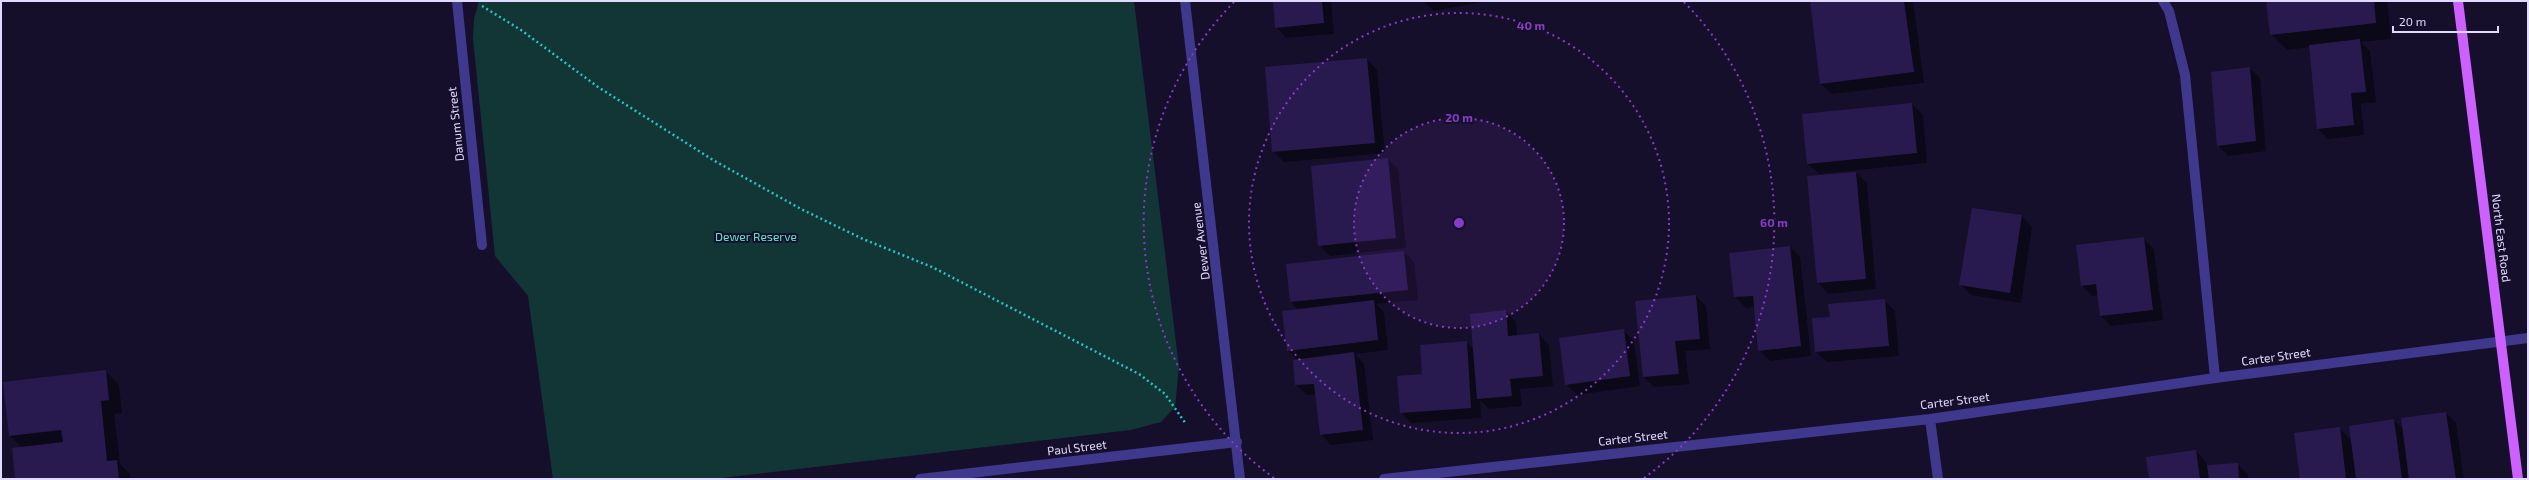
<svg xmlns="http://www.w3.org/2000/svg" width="2529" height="480" font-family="'Exo 2',sans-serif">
<rect width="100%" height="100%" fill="#160f2c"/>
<path fill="#123536" d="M 479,1 L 1134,1 L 1179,367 L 1175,407 L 1161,422 L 1131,430 L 713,479 L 553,479 L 528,296 L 495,256 L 473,39 L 474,19 Z"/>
<path fill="#0007" d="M 1274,1 L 1331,1 L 1334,34 L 1286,38 L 1276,27 Z
M 1423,1 L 1487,1 L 1434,11 Z
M 1817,1 L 1913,1 L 1924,83 L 1832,94 L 1821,84 Z
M 2267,1 L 2387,1 L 2391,39 L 2361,42 L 2370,51 L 2376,102 L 2361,104 L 2364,135 L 2328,139 L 2318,129 L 2310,47 L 2287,50 L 2271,34 Z
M 1367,59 L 1377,70 L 1385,153 L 1284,162 L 1273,151 Z
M 2250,68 L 2260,78 L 2266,151 L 2228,156 L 2218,145 Z
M 1912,104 L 1923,115 L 1927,163 L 1819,174 L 1808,164 Z
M 1388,159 L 1398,169 L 1406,248 L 1330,256 L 1319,245 Z
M 1856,173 L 1867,183 L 1876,289 L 1829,294 L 1818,283 L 1808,177 Z
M 2022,216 L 2032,227 L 2021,303 L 1971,295 L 1960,284 Z
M 2144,239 L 2154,249 L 2163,320 L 2111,326 L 2101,316 L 2098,295 L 2093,296 L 2082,286 Z
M 1790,247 L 1800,257 L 1811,356 L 1770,361 L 1759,350 L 1755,307 L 1746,308 L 1735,297 L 1730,253 Z
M 1404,252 L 1414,262 L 1418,300 L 1376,304 L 1384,312 L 1388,350 L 1355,354 L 1364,364 L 1373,440 L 1331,445 L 1321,434 L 1316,394 L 1307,395 L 1296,385 L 1294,360 L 1297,360 L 1288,351 L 1298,310 L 1291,302 L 1287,265 Z
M 1696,296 L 1706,306 L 1710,349 L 1685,351 L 1689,384 L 1654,387 L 1644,377 Z
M 1884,300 L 1895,311 L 1899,356 L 1827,362 L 1816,352 L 1813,319 L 1831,318 Z
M 1506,311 L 1516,322 L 1517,336 L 1539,334 L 1549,345 L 1553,386 L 1520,389 L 1522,406 L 1489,409 L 1480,400 L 1481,418 L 1411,423 L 1401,412 L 1423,375 L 1466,342 L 1474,350 Z
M 1623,330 L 1634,341 L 1640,386 L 1577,395 L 1566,384 Z
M 105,371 L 119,385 L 122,413 L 114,414 L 120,464 L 130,474 L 131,479 L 16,479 L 23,448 L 10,436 Z
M 2446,413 L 2456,423 L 2464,479 L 2301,479 L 2339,428 L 2352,441 L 2394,420 L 2404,430 Z
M 2196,451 L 2206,462 L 2207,466 L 2237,464 L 2248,474 L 2248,479 L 2150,479 Z"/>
<path fill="#281a4e" d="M 1273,1 L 1322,1 L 1324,23 L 1275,28 Z
M 1810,1 L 1904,1 L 1914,72 L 1820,84 Z
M 2266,1 L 2374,1 L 2376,23 L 2270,35 Z
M 2360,39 L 2366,92 L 2351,93 L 2354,125 L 2317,129 L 2309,45 Z
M 1367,58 L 1375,143 L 1272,152 L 1265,67 Z
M 2250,67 L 2256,141 L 2217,146 L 2211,72 Z
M 1912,103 L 1917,153 L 1807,164 L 1802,114 Z
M 1388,158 L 1396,238 L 1318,246 L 1311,166 Z
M 1856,172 L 1866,279 L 1817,283 L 1807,176 Z
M 1972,208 L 2022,215 L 2010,293 L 1959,285 Z
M 2144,237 L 2153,310 L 2100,316 L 2096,284 L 2081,286 L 2076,245 Z
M 1790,246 L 1801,346 L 1758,351 L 1753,296 L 1734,297 L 1729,253 Z
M 1404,251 L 1408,290 L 1290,302 L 1286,264 Z
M 1696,295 L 1700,339 L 1675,341 L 1679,374 L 1643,377 L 1635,301 Z
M 1885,299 L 1889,346 L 1815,352 L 1812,318 L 1830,317 L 1828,304 Z
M 1374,300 L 1378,340 L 1287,351 L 1282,311 Z
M 1506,310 L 1508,336 L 1539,333 L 1543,376 L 1510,379 L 1512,396 L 1477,399 L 1470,314 Z
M 1624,329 L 1630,376 L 1565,385 L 1559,338 Z
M 1467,341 L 1471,408 L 1400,413 L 1397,376 L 1422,374 L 1420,345 Z
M 1354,352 L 1363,430 L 1320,435 L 1314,384 L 1295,385 L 1293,360 Z
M 106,370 L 109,400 L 101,401 L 107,461 L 117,460 L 119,479 L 15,479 L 12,448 L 63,442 L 61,430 L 9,436 L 3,382 Z
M 2446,412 L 2456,479 L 2409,479 L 2401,418 Z
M 2394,419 L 2402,479 L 2356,479 L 2349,426 Z
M 2340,427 L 2346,479 L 2300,479 L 2294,433 Z
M 2196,450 L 2200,479 L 2149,479 L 2146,457 Z
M 2238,463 L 2239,479 L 2209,479 L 2207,465 Z"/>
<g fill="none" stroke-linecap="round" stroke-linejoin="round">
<path stroke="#29c4c4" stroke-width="2.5" stroke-dasharray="2 3" stroke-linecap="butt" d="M 482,6 L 521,30 L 598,87 L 713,160 L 801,209 L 863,239 L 932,267 L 1139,374 L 1165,394 L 1186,424"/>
<path stroke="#40388d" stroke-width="10" d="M 2163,1 L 2169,11 L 2185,75 L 2215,378"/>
<path stroke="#40388d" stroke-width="10" d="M 457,1 L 482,245
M 1185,1 L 1240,479
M 1930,419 L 1938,479
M 920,479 L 1237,442
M 1384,479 L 1930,419 L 2215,378 L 2528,338"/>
<path stroke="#cd61ff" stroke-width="10" d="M 2458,1 L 2518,479"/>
</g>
<circle cx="1459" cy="223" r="105" fill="#853dc5" fill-opacity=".12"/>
<g fill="none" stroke="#853dc5" stroke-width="2" stroke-dasharray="2 4">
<circle cx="1459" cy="223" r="105"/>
<circle cx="1459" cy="223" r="210"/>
<path d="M1274 478A315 315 0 0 1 1234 2M1684 2A315 315 0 0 1 1644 478"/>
</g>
<g text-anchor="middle" stroke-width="4" stroke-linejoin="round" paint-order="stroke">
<g font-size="12" fill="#e0daff" stroke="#160f2c">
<text transform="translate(456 124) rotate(-96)" y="4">Danum Street</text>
<text transform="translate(2501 238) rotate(83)" y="4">North East Road</text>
<text transform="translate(1201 241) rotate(-97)" y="4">Dewer Avenue</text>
<text transform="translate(2276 357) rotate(-8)" y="4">Carter Street</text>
<text transform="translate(1955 401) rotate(-7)" y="4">Carter Street</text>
<text transform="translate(1633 438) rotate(-6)" y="4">Carter Street</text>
<text transform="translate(1077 448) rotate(-7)" y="4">Paul Street</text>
</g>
<g font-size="12" fill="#5ee7cd" stroke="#160f2c">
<text x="756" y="241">Dewer Reserve</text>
</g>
</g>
<circle cx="1459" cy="223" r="6" fill="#853dc5" stroke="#160f2c" stroke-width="2"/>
<g font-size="12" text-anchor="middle" font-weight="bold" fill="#853dc5" stroke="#160f2c" stroke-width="4" stroke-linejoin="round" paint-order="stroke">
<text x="1531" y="30">40 m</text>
<text x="1459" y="122">20 m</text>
<text x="1774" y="227">60 m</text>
</g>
<rect width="2529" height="480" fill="none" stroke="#e0daff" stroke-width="4"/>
<path d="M2393 26v6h105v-6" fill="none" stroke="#e0daff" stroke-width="2"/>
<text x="2399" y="26" font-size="12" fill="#e0daff" stroke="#160f2c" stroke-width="3" paint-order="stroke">20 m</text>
</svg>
